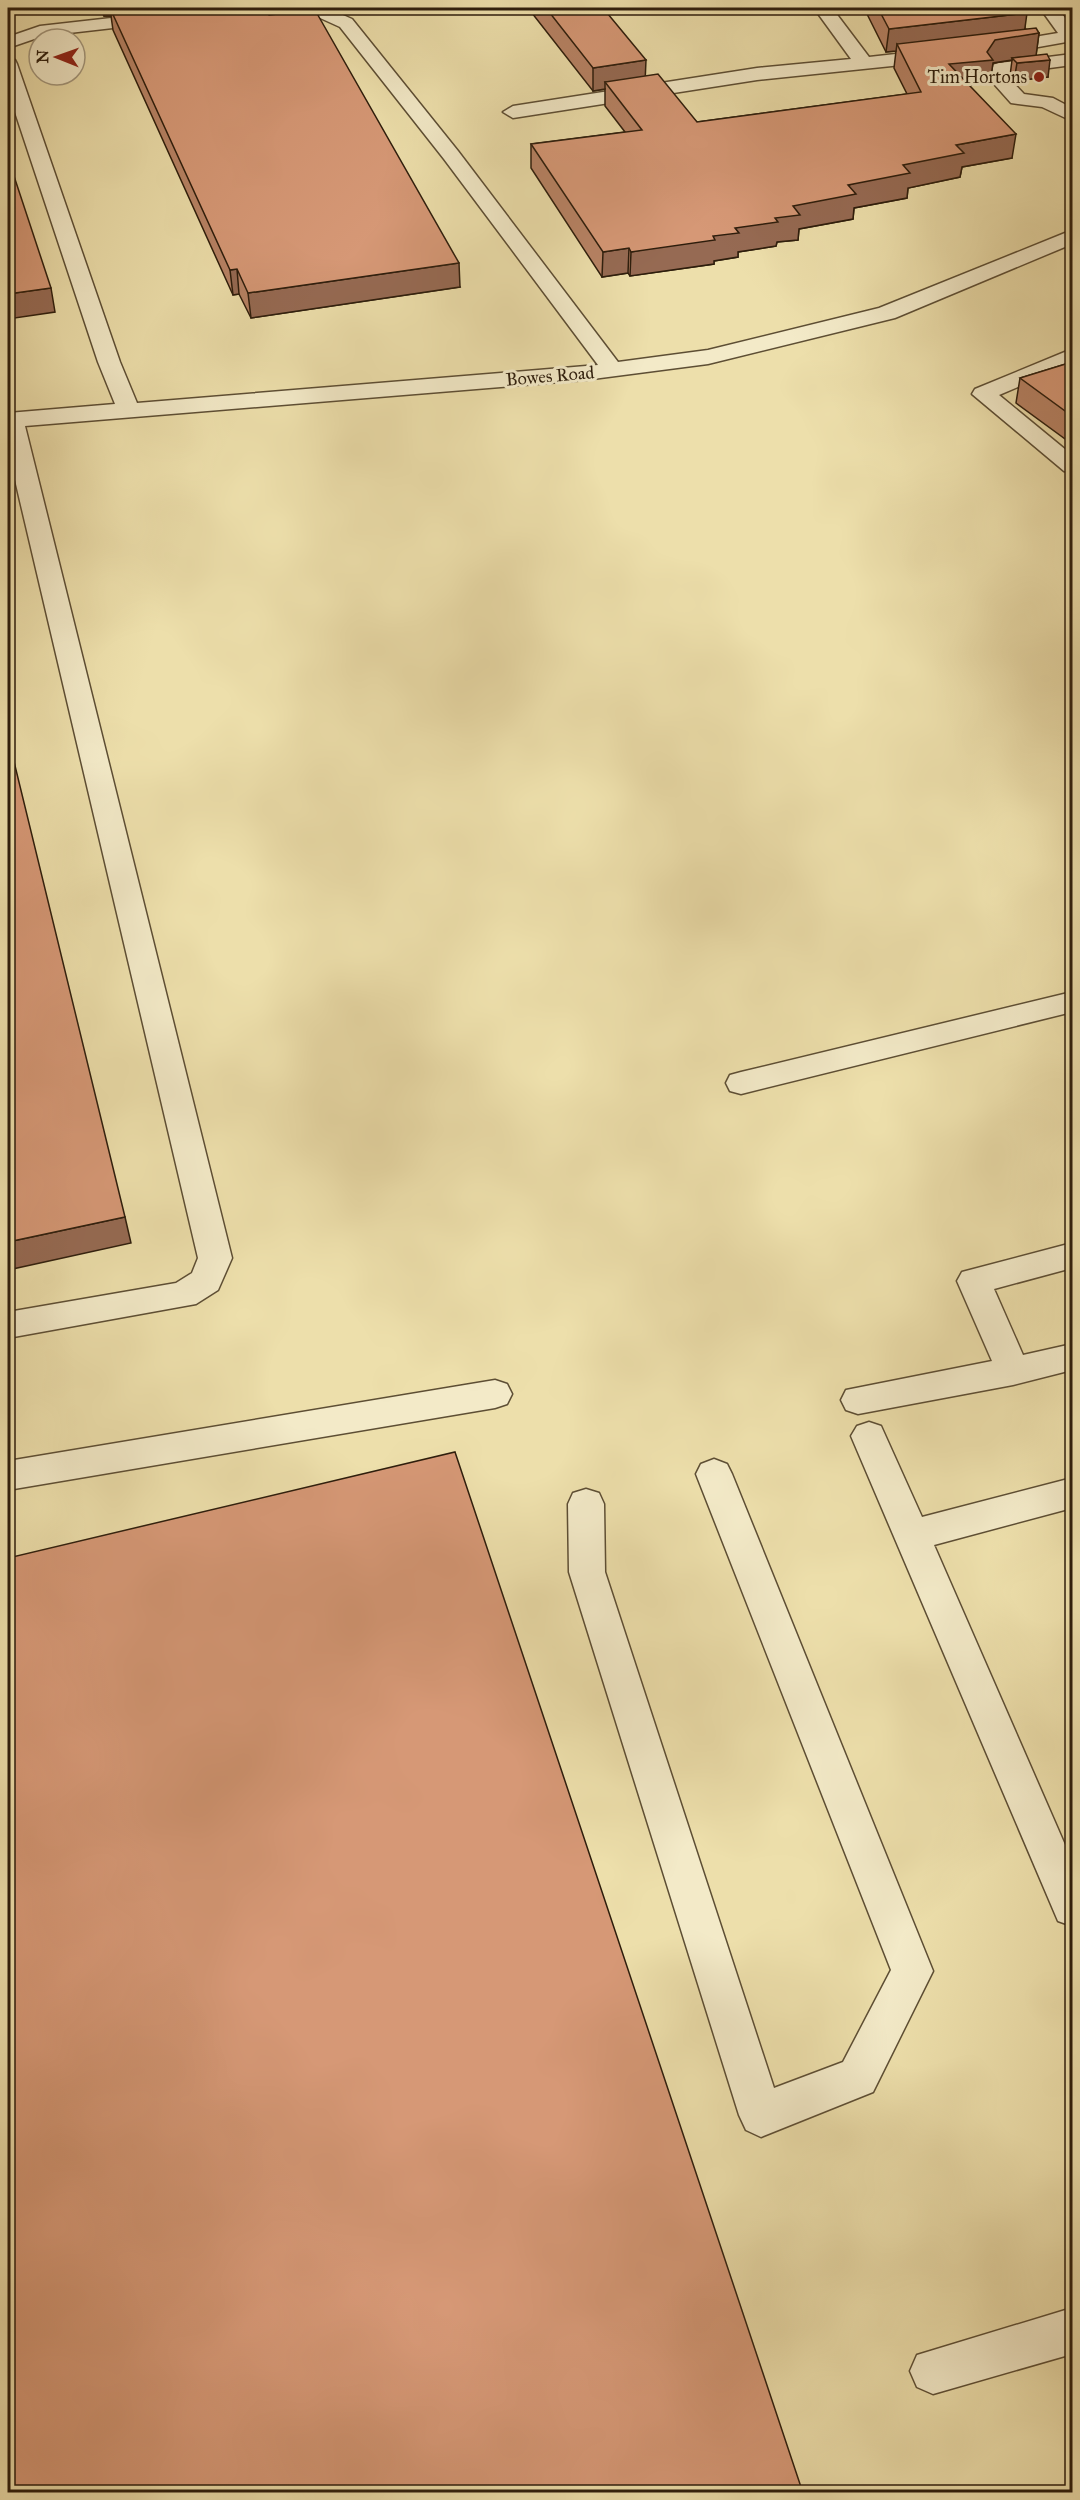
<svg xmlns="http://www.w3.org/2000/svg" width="1080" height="2500" font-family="'IM FELL Great Primer',serif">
<rect width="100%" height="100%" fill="#eddfab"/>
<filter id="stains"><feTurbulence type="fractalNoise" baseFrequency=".00333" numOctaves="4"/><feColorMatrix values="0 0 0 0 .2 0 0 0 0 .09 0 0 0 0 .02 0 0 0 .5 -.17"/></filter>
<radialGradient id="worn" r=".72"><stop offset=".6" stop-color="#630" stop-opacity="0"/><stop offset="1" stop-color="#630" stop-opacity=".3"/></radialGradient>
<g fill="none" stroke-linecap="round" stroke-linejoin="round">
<g stroke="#5d4e34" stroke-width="3">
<path id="minor" d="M 200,8 L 253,8 L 244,13 L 43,36 L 8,48 L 8,37 L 40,26 Z
M 304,8 L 327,8 L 352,19 L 458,151 L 618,362 L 708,350 L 879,308 L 1065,233 L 1072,231 L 1072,244 L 895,318 L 708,364 L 585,380 L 25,426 L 232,1258 L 218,1290 L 196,1304 L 8,1338 L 8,1312 L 176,1283 L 192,1273 L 198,1258 L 8,450 L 8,413 L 115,404 L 98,362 L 8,91 L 8,59 L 15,60 L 17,64 L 120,362 L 137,403 L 598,365 L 444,159 L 340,27 L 307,12 Z
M 814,8 L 832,8 L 869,57 L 940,49 L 949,55 L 940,61 L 757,80 L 513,118 L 503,112 L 513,106 L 757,68 L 851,59 Z
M 1040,8 L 1058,8 L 1072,28 L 1072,41 L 994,55 L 987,53 L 985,49 L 987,45 L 1058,33 Z
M 1072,54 L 1072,65 L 1005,74 L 1024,94 L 1053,98 L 1072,108 L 1072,121 L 1042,107 L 1011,103 L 986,75 L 992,65 L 999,63 Z
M 1072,349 L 1072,364 L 999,395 L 1072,455 L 1072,473 L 1064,471 L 972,394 L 975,389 Z
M 1072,992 L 1072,1012 L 741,1094 L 730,1091 L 726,1083 L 730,1075 L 741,1072 Z
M 1072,1243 L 1072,1268 L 994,1289 L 1023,1355 L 1072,1344 L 1072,1370 L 1013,1385 L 858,1414 L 846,1410 L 841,1400 L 846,1390 L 992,1361 L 957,1281 L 962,1272 Z
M 495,1380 L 507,1384 L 512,1394 L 507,1404 L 495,1408 L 8,1490 L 8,1461 Z
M 869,1422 L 881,1426 L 922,1517 L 1072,1478 L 1072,1508 L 934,1545 L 1072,1861 L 1072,1926 L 1058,1921 L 851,1436 L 857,1426 Z
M 714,1459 L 727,1464 L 732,1474 L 933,1971 L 873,2092 L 761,2137 L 746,2130 L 739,2115 L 569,1572 L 568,1504 L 573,1493 L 586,1489 L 599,1493 L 604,1504 L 605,1572 L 774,2088 L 843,2062 L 891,1970 L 696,1474 L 701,1464 Z
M 1072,2308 L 1072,2354 L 933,2394 L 917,2387 L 910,2371 L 917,2355 Z"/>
</g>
<use href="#minor" fill="#f3eac8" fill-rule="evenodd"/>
</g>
<path fill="#b88365" stroke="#2d1d0c" stroke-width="1.5" d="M 99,8 L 265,8 L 269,15 L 460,287 L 251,318 L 239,294 L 233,295 L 113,30 L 111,16 L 104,16 Z
M 528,8 L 603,8 L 645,76 L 697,122 L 907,94 L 894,68 L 896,51 L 886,52 L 864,8 L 1024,8 L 1025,29 L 1039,33 L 1036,55 L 1048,77 L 1014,81 L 1010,76 L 1012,60 L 993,63 L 990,83 L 969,85 L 1012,158 L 962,167 L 960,177 L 908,188 L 907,198 L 854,208 L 853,219 L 799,229 L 798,240 L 777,242 L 776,246 L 738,252 L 738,257 L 714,261 L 714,264 L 630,276 L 628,273 L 602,277 L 531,168 L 531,144 L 625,132 L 605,106 L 605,89 L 593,91 Z
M 1072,362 L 1072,444 L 1016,403 L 1020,378 Z"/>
<path fill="#966a53" stroke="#2d1d0c" stroke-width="1.5" d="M 8,8 L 27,8 L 8,10 Z
M 103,8 L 110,8 L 111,16 L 104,16 Z
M 1027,13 L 1024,35 L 1039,33 L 1036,56 L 1012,58 L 1012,60 L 993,63 L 990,83 L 946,88 L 897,44 L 896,51 L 886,52 L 889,29 Z
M 646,60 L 645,83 L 605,82 L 605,89 L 593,91 L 593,68 Z
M 1050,60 L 1048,77 L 1014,81 L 1017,63 Z
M 1016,134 L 1012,158 L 962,167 L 960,177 L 908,188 L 907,198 L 854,208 L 853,219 L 799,229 L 798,240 L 777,242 L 776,246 L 738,252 L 738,257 L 714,261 L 714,264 L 630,276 L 631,252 L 713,236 L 735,228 L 775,218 L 793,206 L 956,145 Z
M 629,248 L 628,273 L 602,277 L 603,252 Z
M 459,263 L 460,287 L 251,318 L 248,293 Z
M 237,269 L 239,294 L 233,295 L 230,270 Z
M 51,288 L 55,312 L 8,319 L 8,294 Z
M 125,1217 L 131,1243 L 8,1270 L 8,1242 Z"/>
<path fill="#d69876" stroke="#2d1d0c" stroke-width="1.5" d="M 110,8 L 265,8 L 269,15 L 315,10 L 459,263 L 248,293 L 237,269 L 230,270 Z
M 546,8 L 603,8 L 646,60 L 593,68 Z
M 878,8 L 1024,8 L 1027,13 L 889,29 Z
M 1036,28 L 1039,33 L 995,40 L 987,52 L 993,60 L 949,64 L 1016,134 L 956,145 L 964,153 L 903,165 L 910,173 L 848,185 L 856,194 L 793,206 L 800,215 L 775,218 L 778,222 L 735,228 L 739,233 L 713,236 L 715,240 L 631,252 L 629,248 L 603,252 L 531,144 L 642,130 L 605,82 L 658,74 L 697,122 L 921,92 L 897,44 Z
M 1047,54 L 1050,60 L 1017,63 L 1012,58 Z
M 8,158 L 51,288 L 8,294 Z
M 1072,362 L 1072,416 L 1020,378 Z
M 8,737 L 125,1217 L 8,1242 Z
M 455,1452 L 803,2493 L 8,2493 L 8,1558 Z"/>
<circle fill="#8f2418" stroke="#f3eac8" stroke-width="2" cx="1039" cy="77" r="6"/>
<g text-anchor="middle" stroke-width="6" stroke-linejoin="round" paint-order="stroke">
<g font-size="18" fill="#2d1d0c" stroke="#f3eac8" text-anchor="end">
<text x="1027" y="83">Tim Hortons</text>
</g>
<g font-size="18" fill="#2d1d0c" stroke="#f3eac8">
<text transform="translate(550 376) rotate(-5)" y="6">Bowes Road</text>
</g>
</g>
<rect width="1080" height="2500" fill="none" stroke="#eddfab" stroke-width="30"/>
<rect x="9" y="9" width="1062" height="2482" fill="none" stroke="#2d1d0c" stroke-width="3"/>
<rect x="15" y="15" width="1050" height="2470" fill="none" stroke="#2d1d0c" stroke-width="1.5"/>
<g transform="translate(57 57) rotate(271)"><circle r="28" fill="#f3eac8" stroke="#a4987d" stroke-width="1.5"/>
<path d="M0-4.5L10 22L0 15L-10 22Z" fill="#8f2418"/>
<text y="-9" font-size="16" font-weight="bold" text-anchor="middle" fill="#2d1d0c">N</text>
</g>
<rect width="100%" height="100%" filter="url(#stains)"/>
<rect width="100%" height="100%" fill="url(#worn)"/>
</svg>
